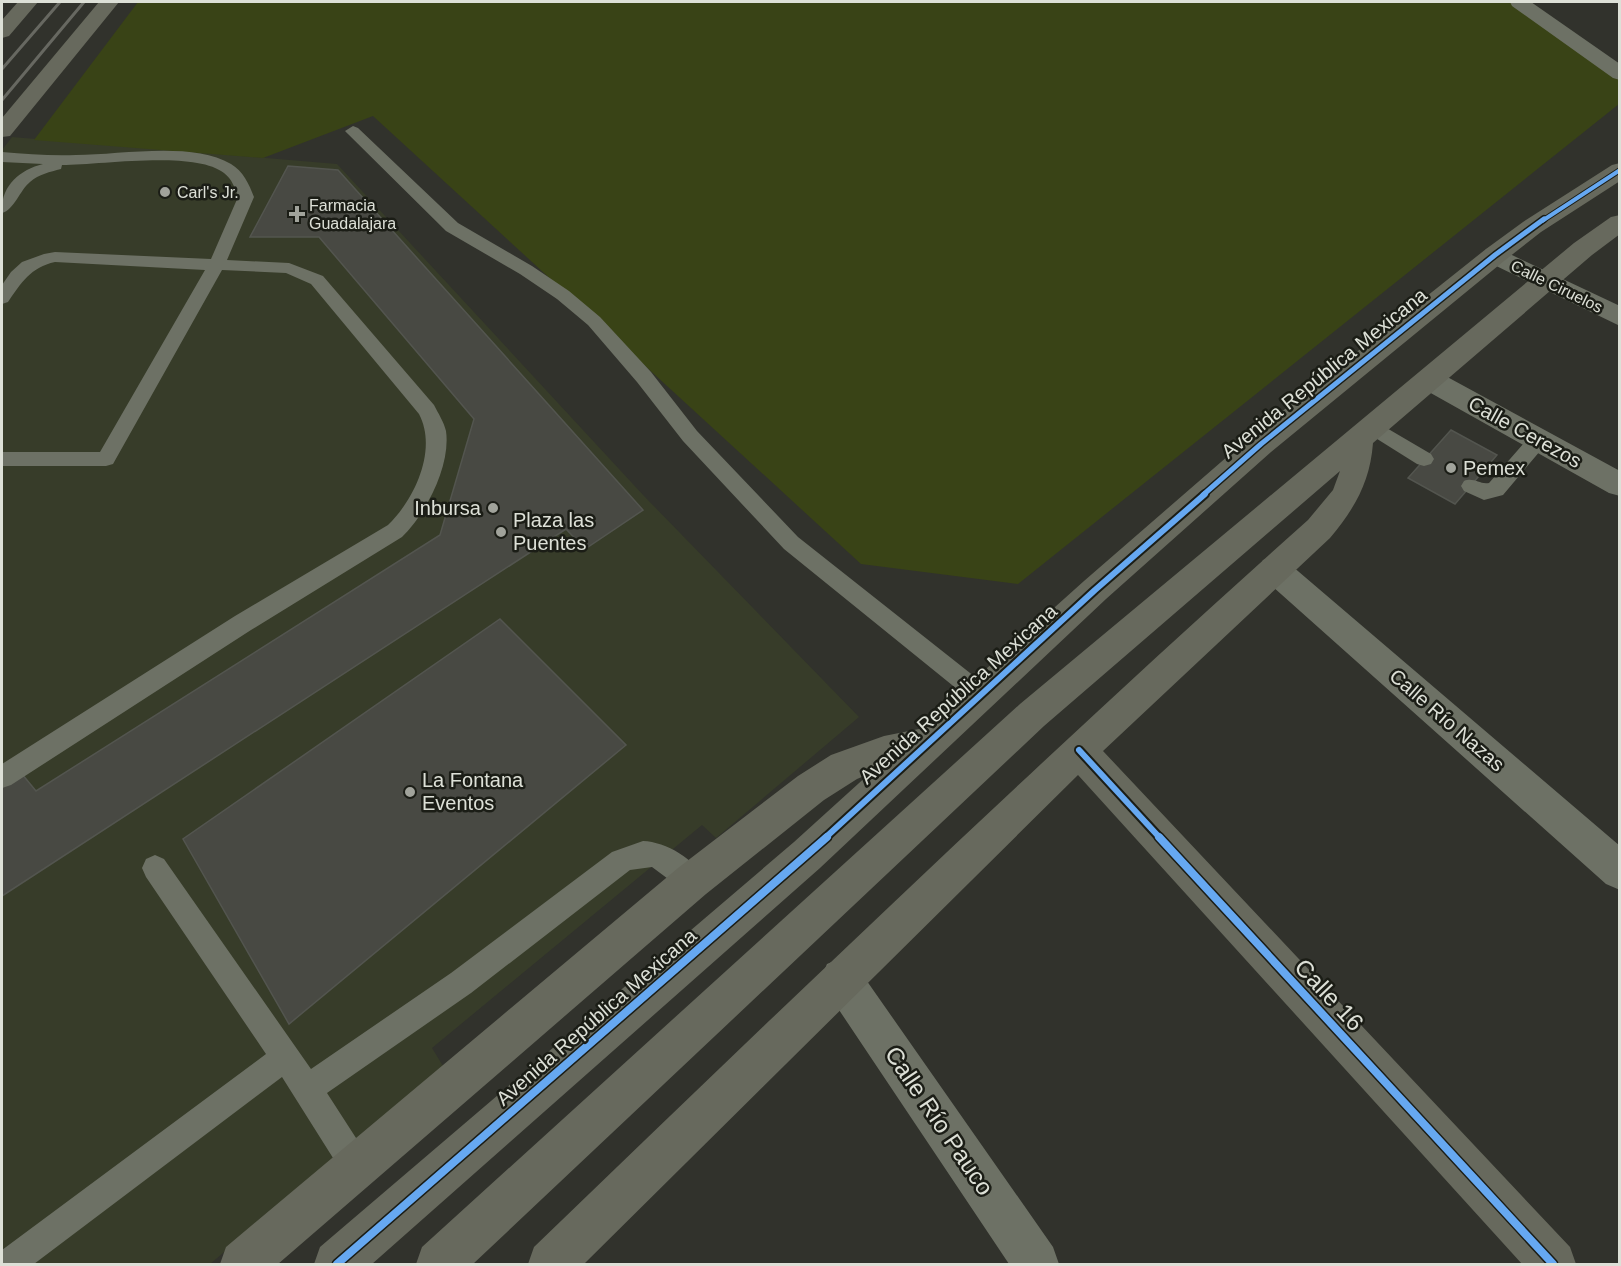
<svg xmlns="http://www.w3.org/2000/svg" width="1621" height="1266" font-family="Arial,sans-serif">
<rect width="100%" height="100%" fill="#31322c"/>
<path fill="#373c29" d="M 12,137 L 337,164 L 644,496 L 859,717 L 716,838 L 702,825 L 432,1048 L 443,1066 L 210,1264 L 2,1264 L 2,150 Z"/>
<path fill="#394316" d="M 138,2 L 1512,2 L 1620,79 L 1619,104 L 1018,584 L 861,564 L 373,116 L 263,158 L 34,140 Z"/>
<path fill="#484943" stroke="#53554f" stroke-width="1.5" d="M 288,166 L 338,170 L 643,510 L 585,549 L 566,529 L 2,896 L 2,788 L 22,774 L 36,791 L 440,535 L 474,419 L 319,237 L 250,237 Z
M 1451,430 L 1497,455 L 1455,504 L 1408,478 Z
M 500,619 L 626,745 L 289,1024 L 183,839 Z"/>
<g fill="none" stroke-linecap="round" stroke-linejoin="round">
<path fill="#6d7165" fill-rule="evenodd" d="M 353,126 L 358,128 L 458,223 L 532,266 L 569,291 L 600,317 L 651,372 L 697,431 L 798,537 L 989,688 L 993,695 L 989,702 L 981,705 L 973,702 L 784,549 L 683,441 L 637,382 L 588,325 L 557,299 L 520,274 L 446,231 L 348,134 L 345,131 Z
M 2,152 C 27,154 51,156 76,155 C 120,155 192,141 231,164 C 243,171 249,184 254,197 L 227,260 L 289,263 L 323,276 L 434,405 C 438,413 444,422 446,431 C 451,465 426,514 402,537 L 251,630 L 11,785 L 2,788 L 2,764 L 235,616 L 388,525 C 414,500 438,450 419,414 L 311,284 L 286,273 L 222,270 L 113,464 L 106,466 L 2,466 L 2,452 L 100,452 L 205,270 L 55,262 C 31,267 21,283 8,302 L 2,304 L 2,285 L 11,272 L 22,262 L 44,254 L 55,252 L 211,259 L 238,197 C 235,188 232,179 224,173 C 195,150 100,165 62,165 L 61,169 C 50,172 39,174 30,182 C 20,190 14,210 2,213 C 0,187 19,170 43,164 L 2,162 Z
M 1373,420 L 1431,454 L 1434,459 L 1431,464 L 1424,466 L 1417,464 L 1366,432 L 1363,427 L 1366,422 Z
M 1539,432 L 1546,434 L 1549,439 L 1546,444 L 1503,495 L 1484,500 L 1464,491 L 1461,486 L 1464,481 C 1474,477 1480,485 1489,483 L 1532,434 Z
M 643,841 C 666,842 696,859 705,881 L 701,890 L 692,894 L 683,890 L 652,867 L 630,870 L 471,993 L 327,1093 L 367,1155 L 371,1166 L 367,1177 L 356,1181 L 345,1177 L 282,1077 L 34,1264 L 2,1264 L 2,1250 L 266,1054 L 146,877 L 142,868 L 146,859 L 155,855 L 164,859 L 311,1069 L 451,973 L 612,852 Z"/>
<path fill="#6d7165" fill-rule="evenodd" d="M 1510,2 L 1531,2 L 1620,64 L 1620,80 L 1613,78 L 1512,6 Z
M 1495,247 L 1620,306 L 1620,326 L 1486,261 L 1483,255 L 1486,249 Z
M 1430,370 L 1440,373 L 1620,471 L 1620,496 L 1609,493 L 1420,387 L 1416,380 L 1420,373 Z
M 1274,556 L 1285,560 L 1620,846 L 1620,890 L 1606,884 L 1263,578 L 1258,569 L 1263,560 Z
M 841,958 L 855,964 L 1053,1247 L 1059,1264 L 1009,1264 L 827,992 L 821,978 L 827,964 Z"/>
<path fill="#67695d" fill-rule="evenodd" d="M 18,2 L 38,2 L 9,36 L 2,38 L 2,20 Z
M 99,2 L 119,2 L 10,136 L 2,137 L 2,118 Z
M 1620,163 L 1620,181 L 1541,232 L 1504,261 L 1271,452 L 1106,599 L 820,868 L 372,1264 L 314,1264 L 320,1247 L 794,842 L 869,774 L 857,779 L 824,800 L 706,894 L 278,1264 L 220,1264 L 226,1247 L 678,868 L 798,776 L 831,755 L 884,736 L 919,729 L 1084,581 L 1251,436 L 1486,249 L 1523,222 L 1612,165 Z
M 1620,215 L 1620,234 L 1592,255 L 1373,443 C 1370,482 1355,508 1330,538 L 1103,751 L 1570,1247 L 1576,1264 L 1522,1264 L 1078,775 L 584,1264 L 528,1264 L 534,1247 C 789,1001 1044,756 1308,520 L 1333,490 L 1340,471 L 1044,726 L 473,1264 L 416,1264 L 422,1247 L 1020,704 L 1574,243 L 1611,217 Z"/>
<path stroke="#676861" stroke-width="3" d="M 2,69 L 60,2
M 2,100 L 84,2"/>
<g stroke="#1b1d16" stroke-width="6">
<path id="cycleway-far3" d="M 1542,221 L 1620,170"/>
</g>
<g stroke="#1b1d16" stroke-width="8">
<path id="cycleway-far2" d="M 1203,495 L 1261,444 L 1495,255 L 1544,219"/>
</g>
<g stroke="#1b1d16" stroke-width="10">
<path id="cycleway-far1" d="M 1079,750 L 1160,838
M 825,838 L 1095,590 L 1205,494"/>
</g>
<g stroke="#1b1d16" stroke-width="11">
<path id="cycleway" d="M 1159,837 L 1553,1264
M 337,1264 L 827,837"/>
</g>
<use href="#cycleway-far3" stroke="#66a8f1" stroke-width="4"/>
<use href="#cycleway-far2" stroke="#66a8f1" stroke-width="5"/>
<use href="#cycleway-far1" stroke="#66a8f1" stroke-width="6"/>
<use href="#cycleway" stroke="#66a8f1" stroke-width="8"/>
</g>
<g fill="#a1a39b" stroke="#1b1d16" stroke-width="2">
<circle cx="165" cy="192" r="6"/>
<path d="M294 205h6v6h6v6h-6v6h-6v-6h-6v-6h6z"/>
<circle cx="1451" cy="468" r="6"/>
<circle cx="493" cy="508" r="6"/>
<circle cx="501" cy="532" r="6"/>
<circle cx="410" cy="792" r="6"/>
</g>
<g text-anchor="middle" stroke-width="5" stroke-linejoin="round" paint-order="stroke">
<g font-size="16" fill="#dde0d7" stroke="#1b1d16" text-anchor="start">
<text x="177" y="198">Carl's Jr.</text>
<text x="309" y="211">Farmacia<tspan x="309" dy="18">Guadalajara</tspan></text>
</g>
<g font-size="16" fill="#dde0d7" stroke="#1b1d16">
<text transform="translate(1557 286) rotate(26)" y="6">Calle Ciruelos</text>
</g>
<g font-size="20" fill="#dde0d7" stroke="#1b1d16">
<text transform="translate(1324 373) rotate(-39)" y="7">Avenida República Mexicana</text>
<text transform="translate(1525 432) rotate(29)" y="7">Calle Cerezos</text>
<text transform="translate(958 694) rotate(-42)" y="7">Avenida República Mexicana</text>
<text transform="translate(1447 720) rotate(41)" y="7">Calle Río Nazas</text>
<text transform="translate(596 1017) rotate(-41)" y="7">Avenida República Mexicana</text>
</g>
<g font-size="20" fill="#dde0d7" stroke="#1b1d16" text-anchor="start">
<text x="1463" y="475">Pemex</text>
<text x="481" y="515" text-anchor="end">Inbursa</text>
<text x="513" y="527">Plaza las<tspan x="513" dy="23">Puentes</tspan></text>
<text x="422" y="787">La Fontana<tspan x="422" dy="23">Eventos</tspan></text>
</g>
<g font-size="24" fill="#dde0d7" stroke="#1b1d16">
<text transform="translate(1329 995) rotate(47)" y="8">Calle 16</text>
<text transform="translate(939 1121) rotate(56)" y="8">Calle Río Pauco</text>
</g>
</g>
<rect width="1621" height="1266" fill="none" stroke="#dde0d7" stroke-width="6"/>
</svg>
